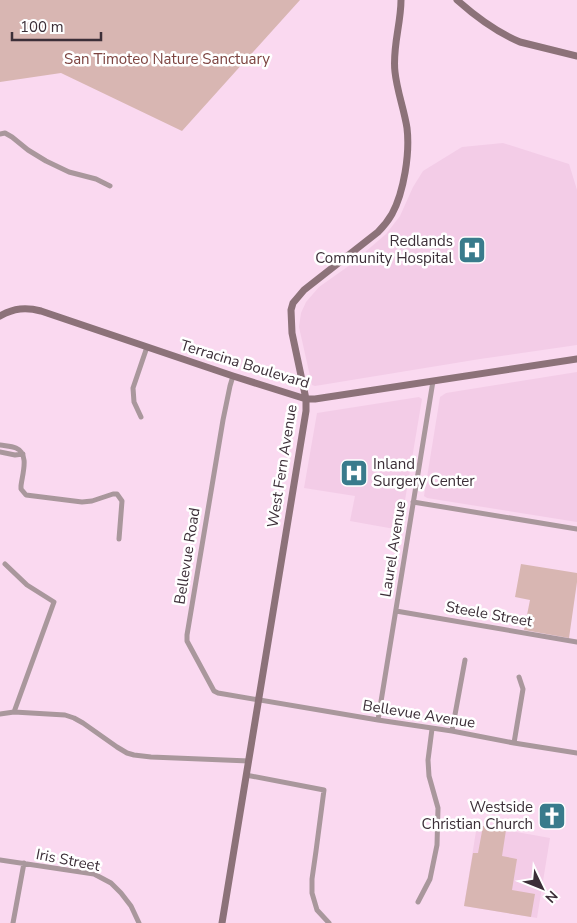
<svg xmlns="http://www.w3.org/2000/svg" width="577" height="923" font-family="'Nunito Sans',sans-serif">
<rect width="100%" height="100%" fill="#fad9f0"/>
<path fill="#f3cce7" d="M 503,143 L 569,164 L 577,190 L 577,345 L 480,359 L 315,386 L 312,385 L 299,327 L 301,313 L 306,302 L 319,287 L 350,265 L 386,234 L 400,216 L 413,187 L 423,171 L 462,147 Z
M 577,372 L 577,522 L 427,498 L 424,496 L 440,397 L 446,393 Z
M 419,397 L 422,399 L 400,530 L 350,521 L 355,496 L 304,488 L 317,413 Z
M 477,825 L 550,838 L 537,918 L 464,906 Z"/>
<path fill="#d8b6b2" d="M 0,0 L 300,0 L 182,131 L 61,73 L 0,82 Z
M 521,564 L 577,573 L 577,582 L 569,638 L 524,630 L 530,600 L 515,597 Z
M 483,826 L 506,830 L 502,856 L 517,859 L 512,890 L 535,894 L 531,917 L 464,906 L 473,853 L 478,853 Z"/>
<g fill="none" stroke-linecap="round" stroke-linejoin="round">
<path stroke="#a9979c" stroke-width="5" d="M 0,134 L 5,133 L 12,137 L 28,150 L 46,161 L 69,172 L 96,179 L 110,186
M 233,376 L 230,386 L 223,420 L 187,635 L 187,641 L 214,691 L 218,693 L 378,720 L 452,731 L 514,743 L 577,753
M 141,417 L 134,402 L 133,388 L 147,347
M 0,445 C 5,446 11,446 16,448 C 30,454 22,475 21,486 L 21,489 L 26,495 L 82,502 L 92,501 L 113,494 L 117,494 L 122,501 L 119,539
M 0,452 L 15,455 L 23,454
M 413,502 L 577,529
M 5,564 L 27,585 L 54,602 L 14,712
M 396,611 L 577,642
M 0,714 L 14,712 L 65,715 L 74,718 L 83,723 L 117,747 L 127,753 L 134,755 L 151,757 L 249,761
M 378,720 L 433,381
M 452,731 L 465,660
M 514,743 L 523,689 L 519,677
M 246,775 L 324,790 L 316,851 L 312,879 L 312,893 L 317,910 L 329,923
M 0,860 L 94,874 L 111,883 L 121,893 L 131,906 L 139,923
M 418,902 L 430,879 L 437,845 L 438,808 L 429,776 L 428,760 L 432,729
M 13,923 L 24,863"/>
<path stroke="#8c7279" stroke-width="7" d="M 457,0 C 476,17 496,32 520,42 L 577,56
M 0,316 C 14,308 26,307 41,311 L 233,376 L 306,399 L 315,399 L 577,359
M 222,923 L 306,411 L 306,399 L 292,333 L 291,310 L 293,303 L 304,290 L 378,232 C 384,226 388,221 392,214 C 404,192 410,153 407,128 C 404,109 397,91 395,72 C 392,48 401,24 401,0"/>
</g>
<defs>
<g id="hospital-square" transform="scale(1.4375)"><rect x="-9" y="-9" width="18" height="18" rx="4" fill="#397b8c" stroke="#fff"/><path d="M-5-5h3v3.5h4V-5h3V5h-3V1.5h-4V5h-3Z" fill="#fff"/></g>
<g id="church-square" transform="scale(1.4375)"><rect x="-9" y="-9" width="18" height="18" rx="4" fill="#397b8c" stroke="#fff"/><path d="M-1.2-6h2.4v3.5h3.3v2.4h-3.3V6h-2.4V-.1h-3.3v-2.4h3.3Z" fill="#fff"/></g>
</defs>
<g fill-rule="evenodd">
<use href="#hospital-square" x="472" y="250"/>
<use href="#hospital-square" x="354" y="473"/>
<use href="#church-square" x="552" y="816"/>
</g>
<g text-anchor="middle" stroke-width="5" stroke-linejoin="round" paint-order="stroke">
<g font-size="15" fill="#7d4440" stroke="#fff">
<text x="167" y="64">San Timoteo Nature Sanctuary</text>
</g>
<g font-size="15" fill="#3c2f38" stroke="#fff" text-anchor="end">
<text x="453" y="246">Redlands<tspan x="453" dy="17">Community Hospital</tspan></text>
<text x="373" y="469" text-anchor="start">Inland<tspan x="373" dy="17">Surgery Center</tspan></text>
<text x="533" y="812">Westside<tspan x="533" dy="17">Christian Church</tspan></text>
</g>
<g font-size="15" fill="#3c2f38" stroke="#fff">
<text transform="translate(245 364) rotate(17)" y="5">Terracina Boulevard</text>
<text transform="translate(282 466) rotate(-81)" y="5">West Fern Avenue</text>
<text transform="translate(393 549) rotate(-81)" y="5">Laurel Avenue</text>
<text transform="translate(187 556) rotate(-81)" y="5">Bellevue Road</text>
<text transform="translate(489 614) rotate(10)" y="5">Steele Street</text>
<text transform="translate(419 714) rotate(9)" y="5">Bellevue Avenue</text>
<text transform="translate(68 860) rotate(11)" y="5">Iris Street</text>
</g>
</g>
<g transform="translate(542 888) rotate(133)" stroke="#ffffff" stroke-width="4" paint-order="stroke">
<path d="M0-4L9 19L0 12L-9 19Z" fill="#3c2f38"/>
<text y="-8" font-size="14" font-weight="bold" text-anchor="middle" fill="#3c2f38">N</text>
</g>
<path d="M12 32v8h89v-8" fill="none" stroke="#3c2f38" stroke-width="2.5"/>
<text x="20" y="32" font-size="15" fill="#3c2f38" stroke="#ffffff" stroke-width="4" paint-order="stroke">100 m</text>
</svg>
